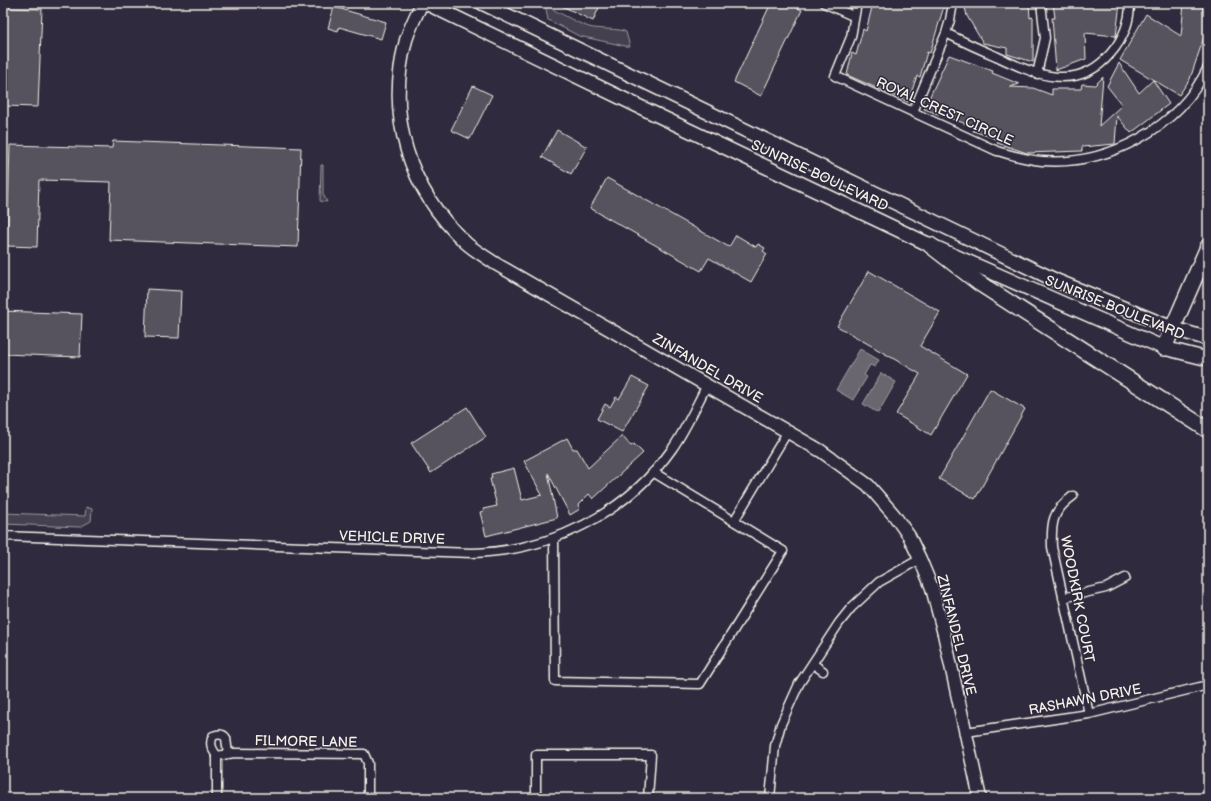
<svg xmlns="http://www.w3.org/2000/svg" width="1211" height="801" font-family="'Balsamiq Sans',sans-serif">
<rect width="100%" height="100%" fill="#2f2a3d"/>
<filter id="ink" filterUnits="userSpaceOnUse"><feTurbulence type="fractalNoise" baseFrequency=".025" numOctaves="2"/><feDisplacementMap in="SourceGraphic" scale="8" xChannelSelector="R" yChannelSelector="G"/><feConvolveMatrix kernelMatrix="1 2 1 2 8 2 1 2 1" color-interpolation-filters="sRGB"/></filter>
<g filter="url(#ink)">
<path fill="#454050" stroke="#9c989c" d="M 545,3 L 550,3 L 552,9 C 564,15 577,23 589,27 C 599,30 620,28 626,32 L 630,47 L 579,36 L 548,20 Z
M 321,165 L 323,165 L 323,194 L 327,202 L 320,201 Z
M 86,507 L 92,509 L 91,521 L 80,527 L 3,524 L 3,513 L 85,516 Z"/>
<path fill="#6a6670" stroke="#a19ea0" d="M 860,349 L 879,360 L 875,367 L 870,365 L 864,375 L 867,377 L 853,400 L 836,390 Z
M 881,373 L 896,382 L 878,413 L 863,404 Z"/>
<path fill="#56525f" stroke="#f4f1e8" d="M 556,3 L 601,3 L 593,21 Z
M 771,3 L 787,3 L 802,10 L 761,96 L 734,82 Z
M 873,3 L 940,3 L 944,6 L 930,53 L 927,52 L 920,77 L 917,76 L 908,102 L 847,75 L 852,53 L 856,55 L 863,29 L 866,31 Z
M 964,3 L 1029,3 L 1030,18 L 1033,17 L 1033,62 L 1007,54 L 1007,48 L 983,43 L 967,16 Z
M 1053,3 L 1120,3 L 1116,36 L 1085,33 L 1086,59 L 1056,70 L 1052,18 L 1055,18 Z
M 1184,3 L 1203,3 L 1203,12 L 1208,12 L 1208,16 L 1207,34 L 1205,34 L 1190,79 L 1179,95 L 1120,60 L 1146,14 L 1181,36 Z
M 334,7 L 386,22 L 381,39 L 339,27 L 338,31 L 328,28 Z
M 3,8 L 42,9 L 38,107 L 3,106 Z
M 949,55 L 993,71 L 992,73 L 1019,84 L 1010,87 L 1033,88 L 1052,95 L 1052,89 L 1081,89 L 1082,84 L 1095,85 L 1103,77 L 1099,126 L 1122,105 L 1107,86 L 1119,63 L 1139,93 L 1153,80 L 1169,104 L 1131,133 L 1117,116 L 1115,144 L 1082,147 L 1082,151 L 1027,153 L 997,143 L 999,140 L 973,131 L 975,127 L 924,109 Z
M 473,86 L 492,95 L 470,139 L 451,130 Z
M 557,130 L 587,147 L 571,174 L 542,157 Z
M 113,141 L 301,148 L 298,247 L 109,240 L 111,182 L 39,180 L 37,247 L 7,246 L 10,145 L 112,148 Z
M 607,178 L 729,247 L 736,235 L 756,247 L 758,244 L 765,248 L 763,251 L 767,254 L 751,282 L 709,258 L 701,271 L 590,208 Z
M 869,271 L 940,312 L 920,346 L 967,374 L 931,435 L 896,414 L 920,374 L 837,326 Z
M 147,289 L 181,291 L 179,338 L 145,337 Z
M 3,311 L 82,314 L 80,357 L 3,354 Z
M 632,377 L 649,386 L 622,432 L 597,419 L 605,404 L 610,407 L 616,397 L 619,399 Z
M 990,389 L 1025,409 L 975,499 L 939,479 Z
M 467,407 L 486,437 L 431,473 L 411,443 Z
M 622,436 L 631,446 L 634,444 L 643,453 L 593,499 L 589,494 L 578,505 L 580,509 L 570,515 L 548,473 L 557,518 L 486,536 L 480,512 L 484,511 L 483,509 L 497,506 L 490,479 L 492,478 L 491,474 L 514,468 L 522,500 L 542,495 L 524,461 L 567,438 L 573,449 L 577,449 L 588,468 Z"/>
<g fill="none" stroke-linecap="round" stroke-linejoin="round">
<g stroke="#f4f1e8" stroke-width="11">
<path id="street" d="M 824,3 L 853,16
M 857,3 L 851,37 L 835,76 L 997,151 C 1012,155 1026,160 1042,161 C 1108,166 1179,128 1208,67
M 946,33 C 962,41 979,49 996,56 C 1034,74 1077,94 1111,53 C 1123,39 1130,22 1130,3
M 1037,74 L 1045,38 L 1041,3
M 913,112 L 946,33 L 950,20 L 953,3
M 1073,496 C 1052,511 1051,523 1052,547 L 1089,714
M 734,521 L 788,431
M 3,536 L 472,553 C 551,551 626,514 672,449 C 686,429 696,406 707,385
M 554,538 L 555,681 L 700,684 L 783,551 L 653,472
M 1063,598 L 1106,588 L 1125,578
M 813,664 L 823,671
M 966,732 L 1089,714 L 1208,685
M 217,756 C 212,749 209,744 213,736 C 218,734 223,733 226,738 L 228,754
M 217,798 L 217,756 L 234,753 L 364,754 L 368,763 L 368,798
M 536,798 L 536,755 L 651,755 L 648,798
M 770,798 L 775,746 L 781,724 L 799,684 L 839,623 L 851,608 L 879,582 L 920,559"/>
</g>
<g stroke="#f4f1e8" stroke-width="15">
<path id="secondary" d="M 422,3 C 416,15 410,27 406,40 C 386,116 408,189 466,243 C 475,251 486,257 496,264 L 821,451 L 868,485 L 894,515 L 909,536 L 920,559 L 932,588 L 944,634 L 980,798"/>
</g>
<g stroke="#f4f1e8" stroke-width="16">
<path id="primary" d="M 426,3 L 636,105 L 930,245 L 1164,348 L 1208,359
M 482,3 L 1057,281 L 1172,328 L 1208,339"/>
</g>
<g stroke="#f4f1e8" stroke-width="18">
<path id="highway" d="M 930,245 L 979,283 L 1208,430
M 1164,348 L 1208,247"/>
</g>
<use href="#street" stroke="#2f2a3d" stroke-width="8"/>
<use href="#secondary" stroke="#2f2a3d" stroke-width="12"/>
<use href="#primary" stroke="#2f2a3d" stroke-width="13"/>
<use href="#highway" stroke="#2f2a3d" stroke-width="15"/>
</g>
</g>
<g text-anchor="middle" stroke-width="3" stroke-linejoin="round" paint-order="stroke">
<g font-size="14" fill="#f4f1e8" stroke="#2f2a3d">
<text transform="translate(945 111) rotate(24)" y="5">ROYAL CREST CIRCLE</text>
<text transform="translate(820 175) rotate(25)" y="5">SUNRISE BOULEVARD</text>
<text transform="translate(1115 307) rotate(22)" y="5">SUNRISE BOULEVARD</text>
<text transform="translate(708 368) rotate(30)" y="5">ZINFANDEL DRIVE</text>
<text transform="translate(392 537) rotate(2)" y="5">VEHICLE DRIVE</text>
<text transform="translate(1078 599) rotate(79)" y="5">WOODKIRK COURT</text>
<text transform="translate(957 635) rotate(76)" y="5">ZINFANDEL DRIVE</text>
<text transform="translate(1085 699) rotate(-11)" y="5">RASHAWN DRIVE</text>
<text transform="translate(306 741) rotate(1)" y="5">FILMORE LANE</text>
</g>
</g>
<rect width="1211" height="801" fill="none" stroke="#2f2a3d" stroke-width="16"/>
<rect x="8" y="8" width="1195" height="785" fill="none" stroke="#f4f1e8" stroke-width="1.5" filter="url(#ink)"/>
</svg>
